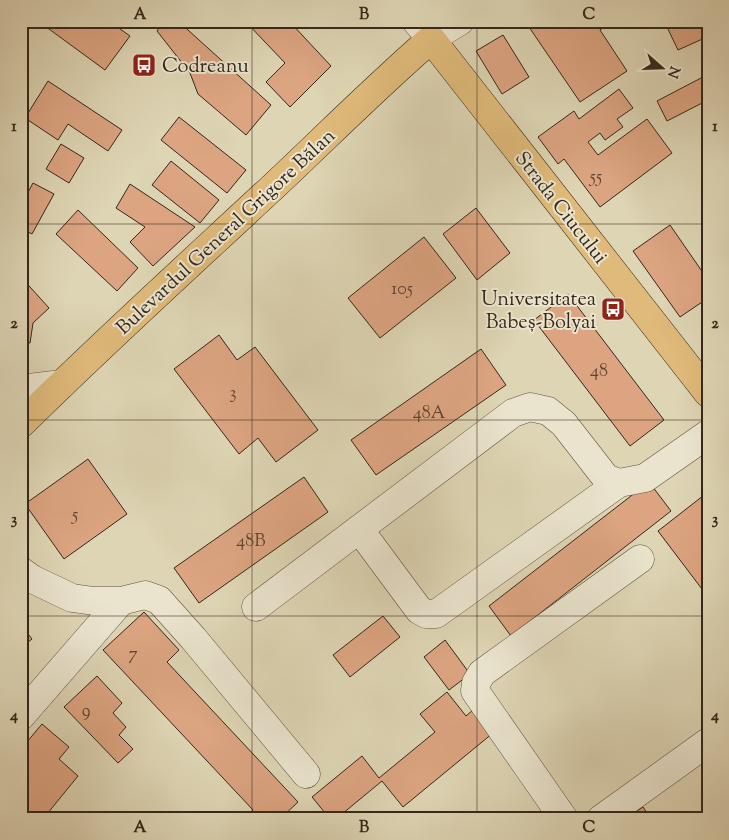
<svg xmlns="http://www.w3.org/2000/svg" width="729" height="840" font-family="'Sorts Mill Goudy',serif">
<rect width="100%" height="100%" fill="#ded5b4"/>
<filter id="stains"><feTurbulence type="fractalNoise" baseFrequency=".004" numOctaves="4"/><feColorMatrix values="0 0 0 0 .2 0 0 0 0 .09 0 0 0 0 .02 0 0 0 .5 -.17"/></filter>
<radialGradient id="worn" r=".72"><stop offset=".6" stop-color="#630" stop-opacity="0"/><stop offset="1" stop-color="#630" stop-opacity=".3"/></radialGradient>
<path fill="#dca481" stroke="#35271b" d="M 38,21 L 109,21 L 130,36 L 105,70 Z
M 164,21 L 178,21 L 271,105 L 246,135 L 198,94 L 190,73 L 157,31 Z
M 245,21 L 289,21 L 331,66 L 290,107 L 266,82 L 285,63 Z
M 537,21 L 613,21 L 600,30 L 627,71 L 580,102 L 529,27 Z
M 674,21 L 700,21 L 707,37 L 678,50 L 666,25 Z
M 503,35 L 529,77 L 502,94 L 476,51 Z
M 701,78 L 708,91 L 708,100 L 667,121 L 657,101 Z
M 48,81 L 122,130 L 108,151 L 68,124 L 58,140 L 25,118 Z
M 619,89 L 633,108 L 617,119 L 623,127 L 605,140 L 600,133 L 588,142 L 598,155 L 647,119 L 672,153 L 600,207 L 564,159 L 558,164 L 538,137 L 574,111 L 579,119 Z
M 179,117 L 246,170 L 227,193 L 161,140 Z
M 61,144 L 84,158 L 69,183 L 46,169 Z
M 171,161 L 219,200 L 200,223 L 152,185 Z
M 33,183 L 54,194 L 32,234 L 21,228 L 21,205 Z
M 130,184 L 195,227 L 153,266 L 130,242 L 145,227 L 116,208 Z
M 476,208 L 510,253 L 477,280 L 443,234 Z
M 78,210 L 138,268 L 117,291 L 56,234 Z
M 670,225 L 708,280 L 708,298 L 680,317 L 633,251 Z
M 424,237 L 456,278 L 380,338 L 348,298 Z
M 21,277 L 49,308 L 33,323 L 30,343 L 21,341 Z
M 568,294 L 664,420 L 630,446 L 534,320 Z
M 219,335 L 237,360 L 255,347 L 318,430 L 276,462 L 258,438 L 239,454 L 174,369 Z
M 481,349 L 506,385 L 376,475 L 351,440 Z
M 88,459 L 127,514 L 64,559 L 25,504 Z
M 304,477 L 328,512 L 199,603 L 174,568 Z
M 649,482 L 671,511 L 511,636 L 489,606 Z
M 708,492 L 708,597 L 658,531 Z
M 144,612 L 179,650 L 167,662 L 298,802 L 280,819 L 243,819 L 253,810 L 103,650 Z
M 383,616 L 400,637 L 350,677 L 333,655 Z
M 21,625 L 32,639 L 21,648 Z
M 445,640 L 470,674 L 449,690 L 424,657 Z
M 97,676 L 122,703 L 113,713 L 126,727 L 119,735 L 133,749 L 118,763 L 64,707 Z
M 447,692 L 466,716 L 474,709 L 493,733 L 403,807 L 382,781 L 336,819 L 330,819 L 312,797 L 362,756 L 379,778 L 435,732 L 420,714 Z
M 42,724 L 69,747 L 59,759 L 78,776 L 47,814 L 52,819 L 21,819 L 21,749 Z
M 643,807 L 651,819 L 625,819 Z"/>
<g fill="none" stroke-linecap="round" stroke-linejoin="round">
<g stroke="#5f5241" stroke-width="29">
<path id="minor" d="M 416,21 L 431,39 L 460,21
M 21,389 L 62,384
M 359,529 L 419,610 L 426,614 L 436,614 L 619,483
M 21,571 L 32,579 L 72,598 L 94,601 L 121,601 L 145,595 L 159,600 L 193,638 L 306,774
M 256,607 L 513,413 L 530,407 L 548,411 L 564,424 L 606,478 L 619,483 L 645,478 L 708,434
M 21,716 L 121,601
M 564,819 L 475,691 L 476,683 L 482,673 L 640,559
M 601,819 L 708,742"/>
</g>
<g stroke="#35271b" stroke-width="29">
<path id="major" d="M 21,424 C 104,342 190,264 275,185 C 327,136 377,86 431,39 L 708,393"/>
</g>
<use href="#minor" stroke="#eae4ce" stroke-width="28"/>
<use href="#major" stroke="#dfba7a" stroke-width="28"/>
</g>
<path fill="none" stroke="#35271b" stroke-width="1" stroke-opacity="0.55" d="M 252,21 L 252,819M 477,21 L 477,819M 21,224 L 708,224M 21,420 L 708,420M 21,616 L 708,616"/>
<defs>
<g id="bus-square" transform="scale(1.25)"><rect x="-9" y="-9" width="18" height="18" rx="4" fill="#8f2418" stroke="#eae4ce"/><path d="M-5-6H5V4H4V6H2V4H-2V6H-4V4H-5ZM-3.5-4V0h7V-4ZM-3.5 1.2v1.5H-2V1.2ZM2 1.2v1.5H3.5V1.2Z" fill="#fff"/></g>
</defs>
<g fill-rule="evenodd">
<use href="#bus-square" x="144" y="65"/>
<use href="#bus-square" x="613" y="309"/>
</g>
<g text-anchor="middle" stroke-width="4" stroke-linejoin="round" paint-order="stroke">
<g font-size="18" fill="#5f4634">
<text x="596" y="182">55</text>
<text x="402" y="294">105</text>
<text x="599" y="376">48</text>
<text x="233" y="398">3</text>
<text x="429" y="418">48A</text>
<text x="75" y="520">5</text>
<text x="251" y="546">48B</text>
<text x="133" y="659">7</text>
<text x="86" y="716">9</text>
</g>
<g font-size="20" fill="#35271b" stroke="#eae4ce" text-anchor="start">
<text x="162" y="72">Codreanu</text>
<text x="596" y="305" text-anchor="end">Universitatea<tspan x="596" dy="23">Babeș-Bolyai</tspan></text>
</g>
<g font-size="20" fill="#35271b" stroke="#eae4ce">
<text transform="translate(562 207) rotate(52)" y="7">Strada Ciucului</text>
<text transform="translate(225 231) rotate(-43)" y="7">Bulevardul General Grigore Bălan</text>
</g>
</g>
<rect width="729" height="840" fill="none" stroke="#ded5b4" stroke-width="55"/>
<g transform="translate(662 68) rotate(110)" stroke="#eae4ce" stroke-width="4" paint-order="stroke">
<path d="M0-4L9 19L0 12L-9 19Z" fill="#35271b"/>
<text y="-8" font-size="14" font-weight="bold" text-anchor="middle" fill="#35271b">N</text>
</g>
<rect x="28" y="28" width="674" height="784" fill="none" stroke="#35271b" stroke-width="2"/>
<g font-size="16" text-anchor="middle" font-weight="bold" fill="#35271b">
<text x="140" y="19">A</text>
<text x="364" y="19">B</text>
<text x="589" y="19">C</text>
<text x="14" y="131">1</text>
<text x="715" y="131">1</text>
<text x="14" y="328">2</text>
<text x="715" y="328">2</text>
<text x="14" y="524">3</text>
<text x="715" y="524">3</text>
<text x="14" y="720">4</text>
<text x="715" y="720">4</text>
<text x="140" y="832">A</text>
<text x="364" y="832">B</text>
<text x="589" y="832">C</text>
</g>
<rect width="100%" height="100%" filter="url(#stains)"/>
<rect width="100%" height="100%" fill="url(#worn)"/>
</svg>
